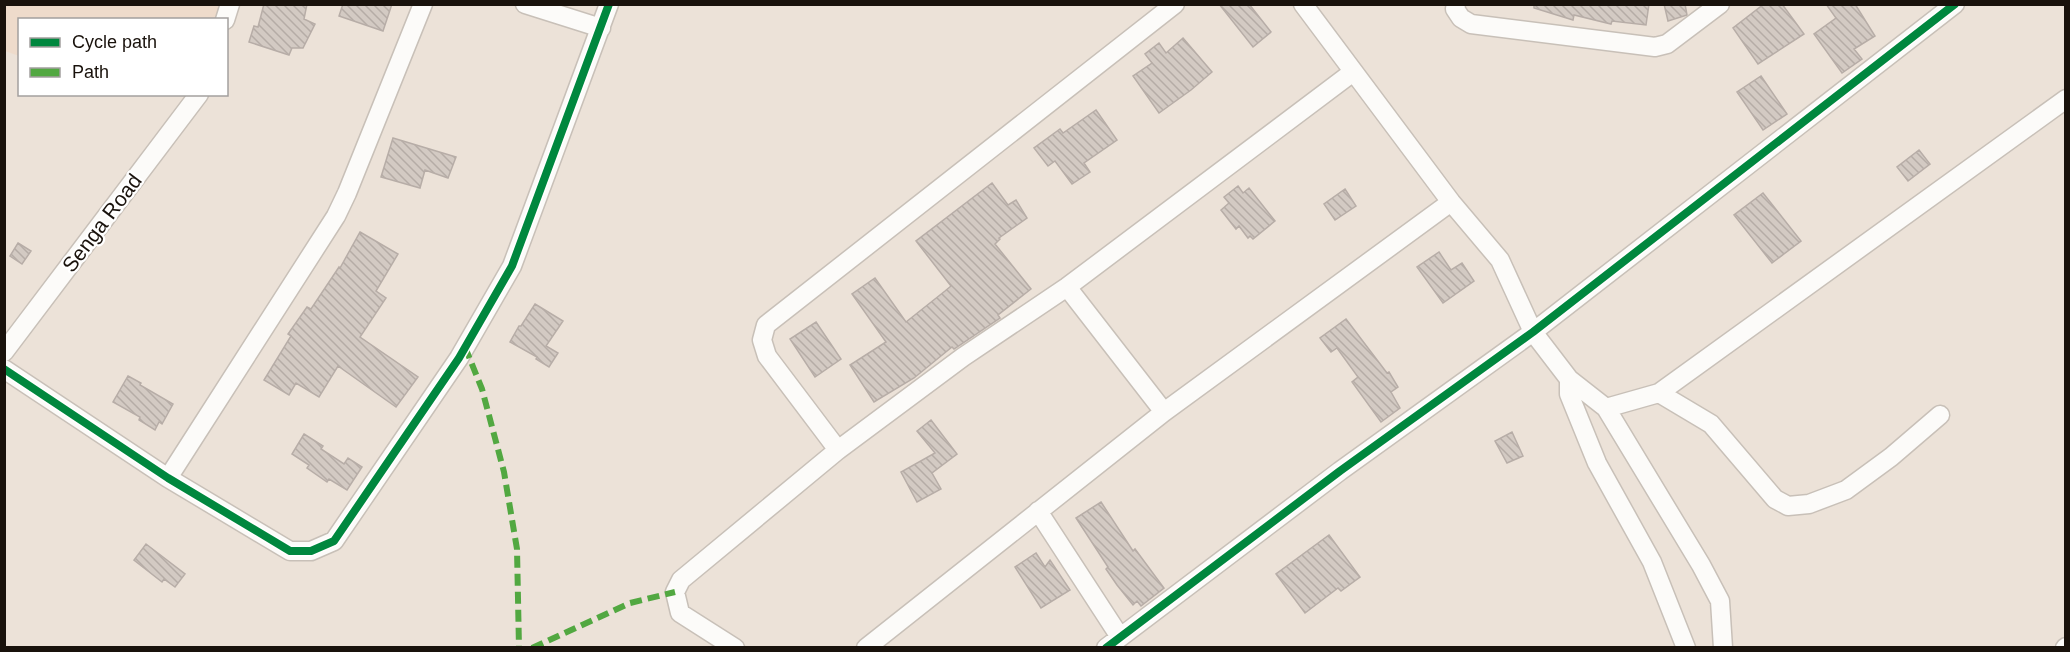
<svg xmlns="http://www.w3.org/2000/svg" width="2070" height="652" font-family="Arial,sans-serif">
<defs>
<pattern id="building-back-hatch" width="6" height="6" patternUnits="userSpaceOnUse" patternTransform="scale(1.5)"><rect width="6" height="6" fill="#d3cac3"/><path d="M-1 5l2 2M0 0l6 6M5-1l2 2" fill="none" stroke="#b5aca6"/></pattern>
</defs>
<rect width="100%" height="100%" fill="#ece2d8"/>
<path fill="#eedbcb" d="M 5,5 L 225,5 L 221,19 L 20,20 L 19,56 L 5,51 Z"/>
<path fill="url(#building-back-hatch)" stroke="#b7ada7" stroke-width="1.5" d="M 264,4 L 307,4 L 304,19 L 315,24 L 303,48 L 292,48 L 289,55 L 249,42 L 254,26 L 258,27 Z
M 343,4 L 392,4 L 383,31 L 339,16 Z
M 1219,4 L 1249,4 L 1271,32 L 1253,47 Z
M 1534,4 L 1649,4 L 1646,25 L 1612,21 L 1611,24 L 1574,15 L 1573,20 L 1534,8 Z
M 1664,4 L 1685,4 L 1687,15 L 1668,21 Z
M 1764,4 L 1782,4 L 1804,34 L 1758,64 L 1733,28 Z
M 1826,4 L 1855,4 L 1875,36 L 1854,49 L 1862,59 L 1842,73 L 1814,34 L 1836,18 Z
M 1183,38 L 1212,72 L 1191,90 L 1159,113 L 1133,76 L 1152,63 L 1145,54 L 1159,43 L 1166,53 Z
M 1761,76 L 1787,114 L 1763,130 L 1737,92 Z
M 1096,110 L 1117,140 L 1084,163 L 1090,172 L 1072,184 L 1055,161 L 1048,166 L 1034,148 L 1060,129 L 1063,133 Z
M 393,138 L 456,157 L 448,178 L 425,170 L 420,188 L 381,177 Z
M 1919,150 L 1930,164 L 1908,181 L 1897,167 Z
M 992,183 L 1008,205 L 1016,200 L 1027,218 L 999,238 L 1000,239 L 995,244 L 1031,289 L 998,315 L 1000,318 L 954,349 L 952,347 L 914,378 L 874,402 L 850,365 L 886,342 L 852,294 L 875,278 L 906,322 L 945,291 L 951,286 L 916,241 Z
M 1238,186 L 1243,193 L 1249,188 L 1275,221 L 1253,239 L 1250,236 L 1248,238 L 1239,226 L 1236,229 L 1221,210 L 1229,203 L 1224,197 Z
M 1345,189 L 1356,206 L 1335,220 L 1324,204 Z
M 1763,193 L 1801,241 L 1772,263 L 1734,215 Z
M 360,232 L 398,254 L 376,291 L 386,298 L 360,337 L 418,377 L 396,407 L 338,366 L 319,397 L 296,383 L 289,395 L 264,380 L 291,336 L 288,334 L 307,307 L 311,309 L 339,267 L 340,268 Z
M 18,243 L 31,251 L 22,264 L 10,256 Z
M 1439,252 L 1451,270 L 1462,263 L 1474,281 L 1443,303 L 1417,267 Z
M 535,304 L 563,321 L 546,346 L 558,353 L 549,367 L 536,359 L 537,357 L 510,342 L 519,326 L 521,326 Z
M 1346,319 L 1387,373 L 1389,372 L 1398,387 L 1391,392 L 1400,408 L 1381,422 L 1352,382 L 1358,377 L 1337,348 L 1331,352 L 1320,338 Z
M 816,322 L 841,359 L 815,377 L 790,339 Z
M 128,376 L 141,383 L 140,385 L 173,404 L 162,424 L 159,422 L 155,430 L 139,420 L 140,417 L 113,402 Z
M 931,420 L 957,454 L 932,473 L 941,489 L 917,502 L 901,472 L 935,453 L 917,431 Z
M 1512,432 L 1523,456 L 1507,463 L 1495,441 Z
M 304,434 L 323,446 L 321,449 L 344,464 L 348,458 L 362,467 L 347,490 L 329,479 L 327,482 L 307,468 L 309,465 L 292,454 Z
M 1101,502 L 1133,551 L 1135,549 L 1164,588 L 1141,606 L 1137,601 L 1133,605 L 1117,585 L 1106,569 L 1108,567 L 1076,518 Z
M 1329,535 L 1360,577 L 1341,591 L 1338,588 L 1305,613 L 1276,574 Z
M 146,544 L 185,574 L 175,587 L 164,579 L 162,582 L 134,560 Z
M 1036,553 L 1045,567 L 1050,560 L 1070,590 L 1041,608 L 1015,567 Z"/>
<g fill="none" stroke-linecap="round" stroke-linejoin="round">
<g stroke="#c8c0b8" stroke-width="21">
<path id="minor" d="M 525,4 L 601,28
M 1303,4 L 1451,202 L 1500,260 L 1533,332 L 1569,379 L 1606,408 L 1701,565 L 1720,601 L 1723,648
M 1456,4 L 1455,9 L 1461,18 L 1471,24 L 1655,47 L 1667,44 L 1720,4
M 225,20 L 230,4
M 1067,287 L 1164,412
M 4,352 L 199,94
M 4,369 L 168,478 L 290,551 L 311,551 L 334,541 L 459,358 L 512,266 L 609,4
M 1569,379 L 1569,394 L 1597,463 L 1652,562 L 1686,648
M 1659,393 L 1711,424 L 1775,499 L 1788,506 L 1809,504 L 1846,490 L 1891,457 L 1940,415
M 1606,408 L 1659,393 L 2066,99
M 838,450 L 767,356 L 762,340 L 766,325 L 1175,4
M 168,478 L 336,216 L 347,193 L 423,4
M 1038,511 L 1120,637
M 735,648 L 680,613 L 675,592 L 681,580 L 838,450 L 963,357 L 1067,287 L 1353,72
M 866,648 L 1164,412 L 1451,202
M 1106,648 L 1340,471 L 1533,332 L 1955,4
M 2065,648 L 2066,647"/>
</g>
<use href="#minor" stroke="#fcfbf9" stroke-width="18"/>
<path stroke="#52a841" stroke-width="6" stroke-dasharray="12 6" stroke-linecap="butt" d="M 465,347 L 482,389 L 504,472 L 517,549 L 519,648
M 532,648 L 630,603 L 675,592"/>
<g stroke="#fff" stroke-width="11">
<path id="cycleway" d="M 4,369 L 168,478 L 290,551 L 311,551 L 334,541 L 459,358 L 512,266 L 609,4
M 1106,648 L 1340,471 L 1533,332 L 1955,4"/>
</g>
<use href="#cycleway" stroke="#00873e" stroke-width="8"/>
</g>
<g text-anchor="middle" stroke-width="4.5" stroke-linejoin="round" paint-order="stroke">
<g font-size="21" fill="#19120c" stroke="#fff">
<text transform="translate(102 223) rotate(-53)" y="7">Senga Road</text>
</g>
</g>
<rect width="2070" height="652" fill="none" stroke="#19120c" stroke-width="12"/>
<rect x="18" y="18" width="210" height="78" fill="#ffffff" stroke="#a3a09e" stroke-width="1.5"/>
<rect x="30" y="38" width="30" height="9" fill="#00873e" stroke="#a3a09e" stroke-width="1.5"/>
<text x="72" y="48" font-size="18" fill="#19120c">Cycle path</text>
<rect x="30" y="68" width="30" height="9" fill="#52a841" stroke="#a3a09e" stroke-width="1.5"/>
<text x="72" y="78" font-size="18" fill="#19120c">Path</text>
</svg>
